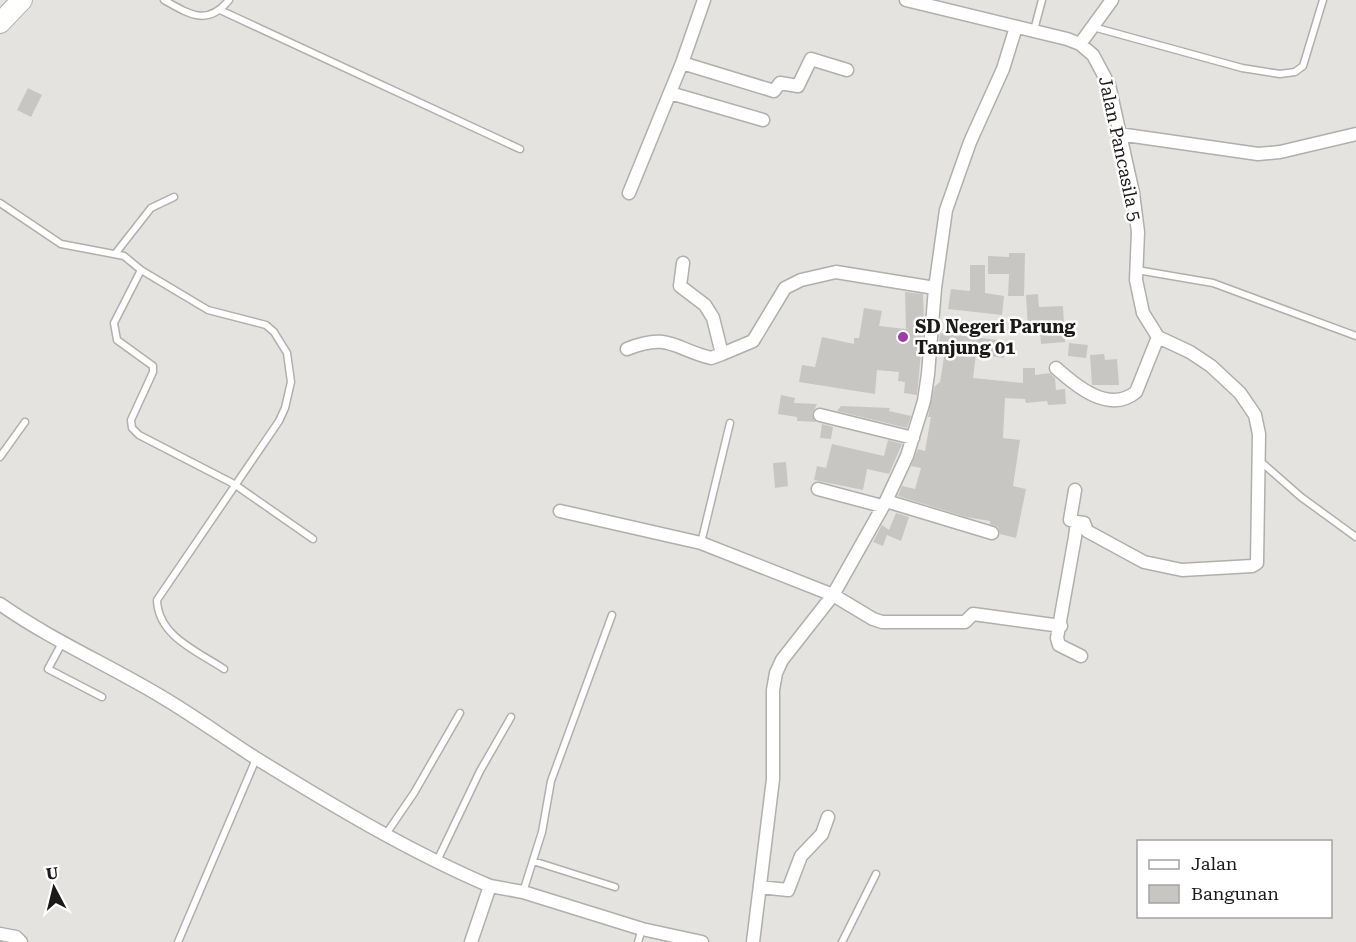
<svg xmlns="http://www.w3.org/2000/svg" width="1356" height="942" font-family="'Roboto Serif',serif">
<rect width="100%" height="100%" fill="#e5e3e0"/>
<path fill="#c8c6c3" d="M 28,88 L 42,95 L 31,117 L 17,110 Z
M 1009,253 L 1025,253 L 1024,296 L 1008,296 L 1009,274 L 988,274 L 988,256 L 1009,257 Z
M 970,265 L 985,265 L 985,293 L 1004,296 L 1002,315 L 948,309 L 951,289 L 970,291 Z
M 905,292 L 923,294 L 924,322 L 917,395 L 904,393 L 905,382 L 898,381 L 899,372 L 877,370 L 875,394 L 799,382 L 802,365 L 815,367 L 822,337 L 854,344 L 854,338 L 859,338 L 864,308 L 882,311 L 879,326 L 906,329 Z
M 1038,294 L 1039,307 L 1063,306 L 1065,342 L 1041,344 L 1040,330 L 1028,330 L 1026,295 Z
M 940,333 L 1006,341 L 1004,358 L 976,354 L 973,378 L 1023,383 L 1023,368 L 1035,368 L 1035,375 L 1050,373 L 1055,378 L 1056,390 L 1065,389 L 1066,404 L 1048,405 L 1047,401 L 1026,403 L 1025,399 L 1005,398 L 1003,438 L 1020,440 L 1013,486 L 1026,489 L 1016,538 L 1000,534 L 998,527 L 990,524 L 990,521 L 966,517 L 898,496 L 902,486 L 915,489 L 921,468 L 911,466 L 918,449 L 925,451 L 931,417 L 928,417 L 934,387 L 940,382 L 945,351 L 938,350 Z
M 1069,343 L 1088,345 L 1086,358 L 1068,356 Z
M 1104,354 L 1105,360 L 1117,359 L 1119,385 L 1092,385 L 1090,355 Z
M 781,395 L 795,398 L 794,403 L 817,404 L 812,414 L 816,422 L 797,421 L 797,417 L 778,414 Z
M 841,406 L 890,408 L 889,411 L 911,416 L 907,428 L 837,411 Z
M 822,424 L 833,427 L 831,439 L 820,438 Z
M 888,440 L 902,444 L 889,474 L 867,469 L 863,490 L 814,480 L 817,466 L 826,468 L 832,444 L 884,456 Z
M 786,462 L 788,486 L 775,488 L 773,463 Z
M 896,513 L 909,517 L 901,541 L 887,535 L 883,546 L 873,542 L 882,525 L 889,530 Z"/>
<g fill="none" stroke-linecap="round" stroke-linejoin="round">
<g stroke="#b0afac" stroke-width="9">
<path id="lane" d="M 164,0 C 189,14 207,27 229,0
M 220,10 L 520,149
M 1093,27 L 1242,68 L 1280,74 L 1295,72 L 1303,66 L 1323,0
M 1034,30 L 1042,0
M 0,203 L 61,244 L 124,256 L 141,270 L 208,310 L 266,325 L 274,332 L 287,353 L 291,382 L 285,408 L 279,421 L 157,600 C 158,636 197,651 224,669
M 115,254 L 151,208 L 174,197
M 141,270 L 114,323 L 117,340 L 153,366 L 153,372 L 131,420 L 132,428 L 139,435 L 234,484 L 313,539
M 1137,270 L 1213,283 L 1356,336
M 0,457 L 25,422
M 1260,461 L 1301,497 L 1356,537
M 701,543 L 730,423
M 62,643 L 48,669 L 102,697
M 386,834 L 414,793 L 460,713
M 437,861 L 480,771 L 511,717
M 533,861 L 615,887
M 523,892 L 542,832 L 551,781 L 612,615
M 178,942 L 256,759
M 638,942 L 642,929
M 842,942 L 876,874"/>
</g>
<g stroke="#b0afac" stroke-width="15">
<path id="street" d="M 906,0 L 1067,39 L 1080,44 L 1093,55 L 1109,85 L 1133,193 L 1138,232 L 1136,280 L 1143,313 L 1158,337 L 1190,352 L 1211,366 L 1240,393 L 1255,415 L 1259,434 L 1257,563 L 1252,566 L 1182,570 L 1144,562 L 1087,531 L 1084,523 L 1077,522
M 1080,44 L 1112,0
M 682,63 L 774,91 L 780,83 L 798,86 L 811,59 L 847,70
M 670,93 L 763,120
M 1119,134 L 1258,154 L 1280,152 L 1356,134
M 629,193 L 682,63 L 704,0
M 627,349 C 669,332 674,349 711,358 L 722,354 L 713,318 L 705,305 L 680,286 L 683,263
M 722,354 L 753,341 L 785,288 L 801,280 L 836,272 L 935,288
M 1056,368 C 1076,386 1109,414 1136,392 L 1158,337
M 820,415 L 913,438
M 818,489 L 882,506
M 1075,490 L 1070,520 L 1077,522 L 1075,537 L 1057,638 L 1059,645 L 1081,656
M 886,501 L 992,533
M 560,511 L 701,543 L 833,595 L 873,619 L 882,622 L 965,622 L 973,614 L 1061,626
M 0,604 C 51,640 109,665 162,697 C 194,716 223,737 254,757 C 330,804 408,851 490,886 L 471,942
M 490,886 L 523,892 L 642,929 L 702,942
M 760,887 L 788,890 L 801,856 L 822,834 L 828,817
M 0,934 L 16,937 L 21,942
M 753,942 L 773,779 L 773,690 L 776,673 L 782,660 L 833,595 L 886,501 L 907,456 L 924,401 L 928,374 L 935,288 L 946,210 L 970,142 L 1003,69 L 1016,27"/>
</g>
<g stroke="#b0afac" stroke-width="22">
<path id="primary" d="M 0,23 L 22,0"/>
</g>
<use href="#lane" stroke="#fff" stroke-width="6"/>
<use href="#street" stroke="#fff" stroke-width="12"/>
<use href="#primary" stroke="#fff" stroke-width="20"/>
</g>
<circle fill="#9e3da5" stroke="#fff" stroke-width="2" cx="903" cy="337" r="6"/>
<g text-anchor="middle" stroke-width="5" stroke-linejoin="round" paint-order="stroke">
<g font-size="18" fill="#1b1a19" stroke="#fff">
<text transform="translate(1120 149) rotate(78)" y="6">Jalan Pancasila 5</text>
</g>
<g font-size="18" font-weight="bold" fill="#1b1a19" stroke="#fff" text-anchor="start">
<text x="915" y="333">SD Negeri Parung<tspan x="915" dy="21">Tanjung 01</tspan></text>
</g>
</g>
<rect x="1137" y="840" width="195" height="78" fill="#ffffff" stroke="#a4a3a3" stroke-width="1.5"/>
<rect x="1149" y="860" width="30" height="9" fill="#ffffff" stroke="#a4a3a3" stroke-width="1.5"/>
<text x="1191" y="870" font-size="18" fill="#1b1a19">Jalan</text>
<rect x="1149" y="885" width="30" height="18" fill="#c8c6c3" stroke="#a4a3a3" stroke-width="1.5"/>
<text x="1191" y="900" font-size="18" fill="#1b1a19">Bangunan</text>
<g transform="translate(54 888) rotate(353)" stroke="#ffffff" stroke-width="4.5" paint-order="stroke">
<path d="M0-4.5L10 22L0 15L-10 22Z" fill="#1b1a19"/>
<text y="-9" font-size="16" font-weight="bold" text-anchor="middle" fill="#1b1a19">U</text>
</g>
</svg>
